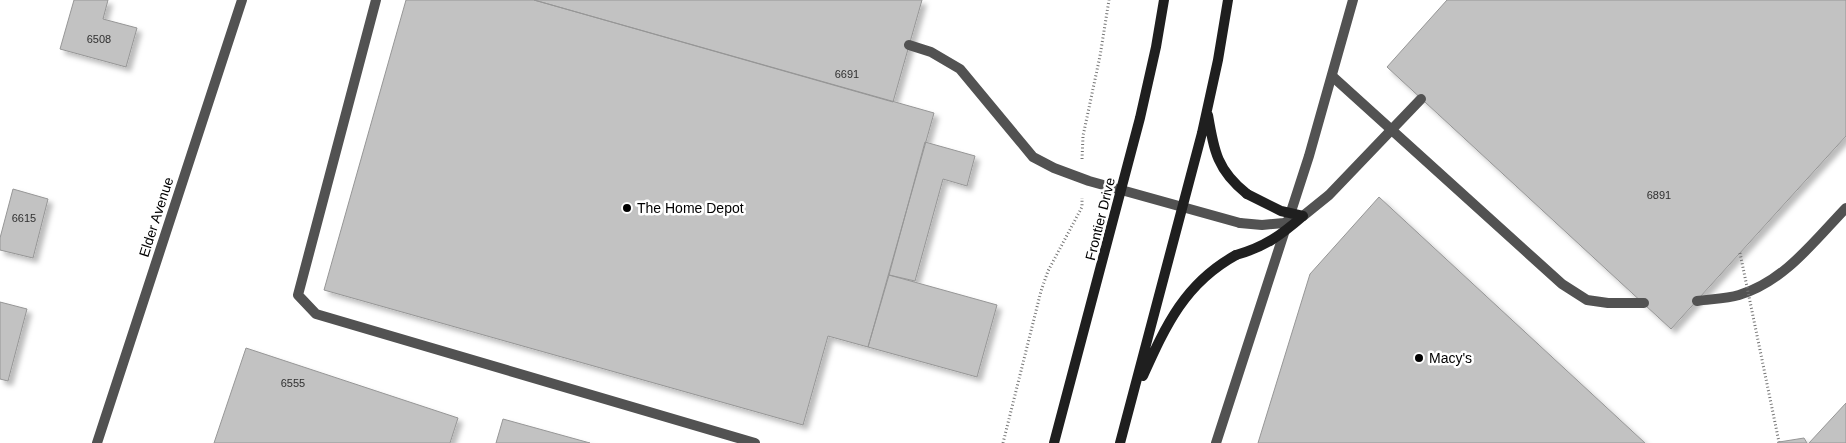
<svg xmlns="http://www.w3.org/2000/svg" width="1846" height="443" font-family="Helvetica,sans-serif">
<defs>
<filter id="shadow"><feDropShadow dx="4.5" dy="4.5" stdDeviation="2.5" flood-color="#0004"/></filter>
</defs>
<rect width="100%" height="100%" fill="#fff"/>
<path fill="#c2c2c2" stroke="#969696" filter="url(#shadow)" d="M 74,0 L 108,0 L 103,19 L 137,28 L 126,67 L 60,49 Z
M 406,0 L 534,0 L 934,113 L 868,347 L 828,336 L 803,425 L 324,290 Z
M 534,0 L 922,0 L 893,102 Z
M 1447,0 L 1846,0 L 1846,136 L 1671,329 L 1387,67 Z
M 925,142 L 975,156 L 967,186 L 943,179 L 915,281 L 889,275 Z
M 13,189 L 48,199 L 33,258 L 0,250 L 0,238 Z
M 1379,197 L 1645,443 L 1258,443 L 1310,274 Z
M 889,275 L 997,305 L 977,377 L 868,347 Z
M 0,302 L 27,309 L 8,381 L 0,379 Z
M 246,348 L 458,418 L 450,443 L 214,443 Z
M 1846,403 L 1846,443 L 1809,443 Z
M 503,419 L 590,443 L 496,443 Z
M 1804,438 L 1807,443 L 1777,443 L 1779,442 Z"/>
<g fill="none" stroke-linecap="round" stroke-linejoin="round">
<path stroke="#747474" stroke-width="3" stroke-dasharray="1 2.5" stroke-linecap="butt" d="M 1082,159 L 1083,136 L 1100,56 L 1109,0
M 1003,443 L 1041,291 L 1048,271 L 1082,207 L 1082,198"/>
<path stroke="#525252" stroke-width="10" d="M 376,0 L 298,295 L 316,314 L 755,443
M 909,45 L 931,52 L 960,69 L 1033,157 L 1054,168 L 1089,181 L 1240,223
M 1332,76 L 1562,284 L 1587,300 L 1608,303 L 1644,303
M 1697,301 C 1710,299 1726,299 1739,295 C 1784,282 1815,240 1846,208"/>
<path stroke="#525252" stroke-width="10" d="M 97,443 L 242,0
M 1216,443 L 1309,156 L 1353,0"/>
<path stroke="#1f1f1f" stroke-width="10" d="M 1208,115 C 1214,151 1217,170 1247,194
M 1143,376 C 1166,325 1185,283 1236,255
M 1054,443 L 1140,118 L 1156,47 L 1164,0
M 1120,443 L 1202,133 L 1218,60 L 1228,0"/>
<path stroke="#747474" stroke-width="3" stroke-dasharray="1 2.5" stroke-linecap="butt" d="M 1740,253 L 1779,442"/>
<path stroke="#525252" stroke-width="10" d="M 1240,223 L 1262,225 L 1284,223 L 1303,216 L 1329,195 L 1421,99"/>
<path stroke="#1f1f1f" stroke-width="10" d="M 1247,194 L 1281,211 L 1303,216
M 1236,255 C 1265,247 1281,235 1303,216"/>
</g>
<g fill="#000" stroke="#fff" stroke-width="2">
<circle cx="627" cy="208" r="5"/>
<circle cx="1419" cy="358" r="5"/>
</g>
<g text-anchor="middle" stroke-width="5" stroke-linejoin="round" paint-order="stroke">
<g font-size="11" fill="#303030">
<text x="99" y="43">6508</text>
<text x="847" y="78">6691</text>
<text x="1659" y="199">6891</text>
<text x="24" y="222">6615</text>
<text x="293" y="387">6555</text>
</g>
<g font-size="14" fill="#000" stroke="#fff" text-anchor="start">
<text x="637" y="213">The Home Depot</text>
<text x="1429" y="363">Macy's</text>
</g>
<g font-size="14" fill="#000" stroke="#fff">
<text transform="translate(156 217) rotate(-72)" y="5">Elder Avenue</text>
<text transform="translate(1100 219) rotate(-76)" y="5">Frontier Drive</text>
</g>
</g>
</svg>
